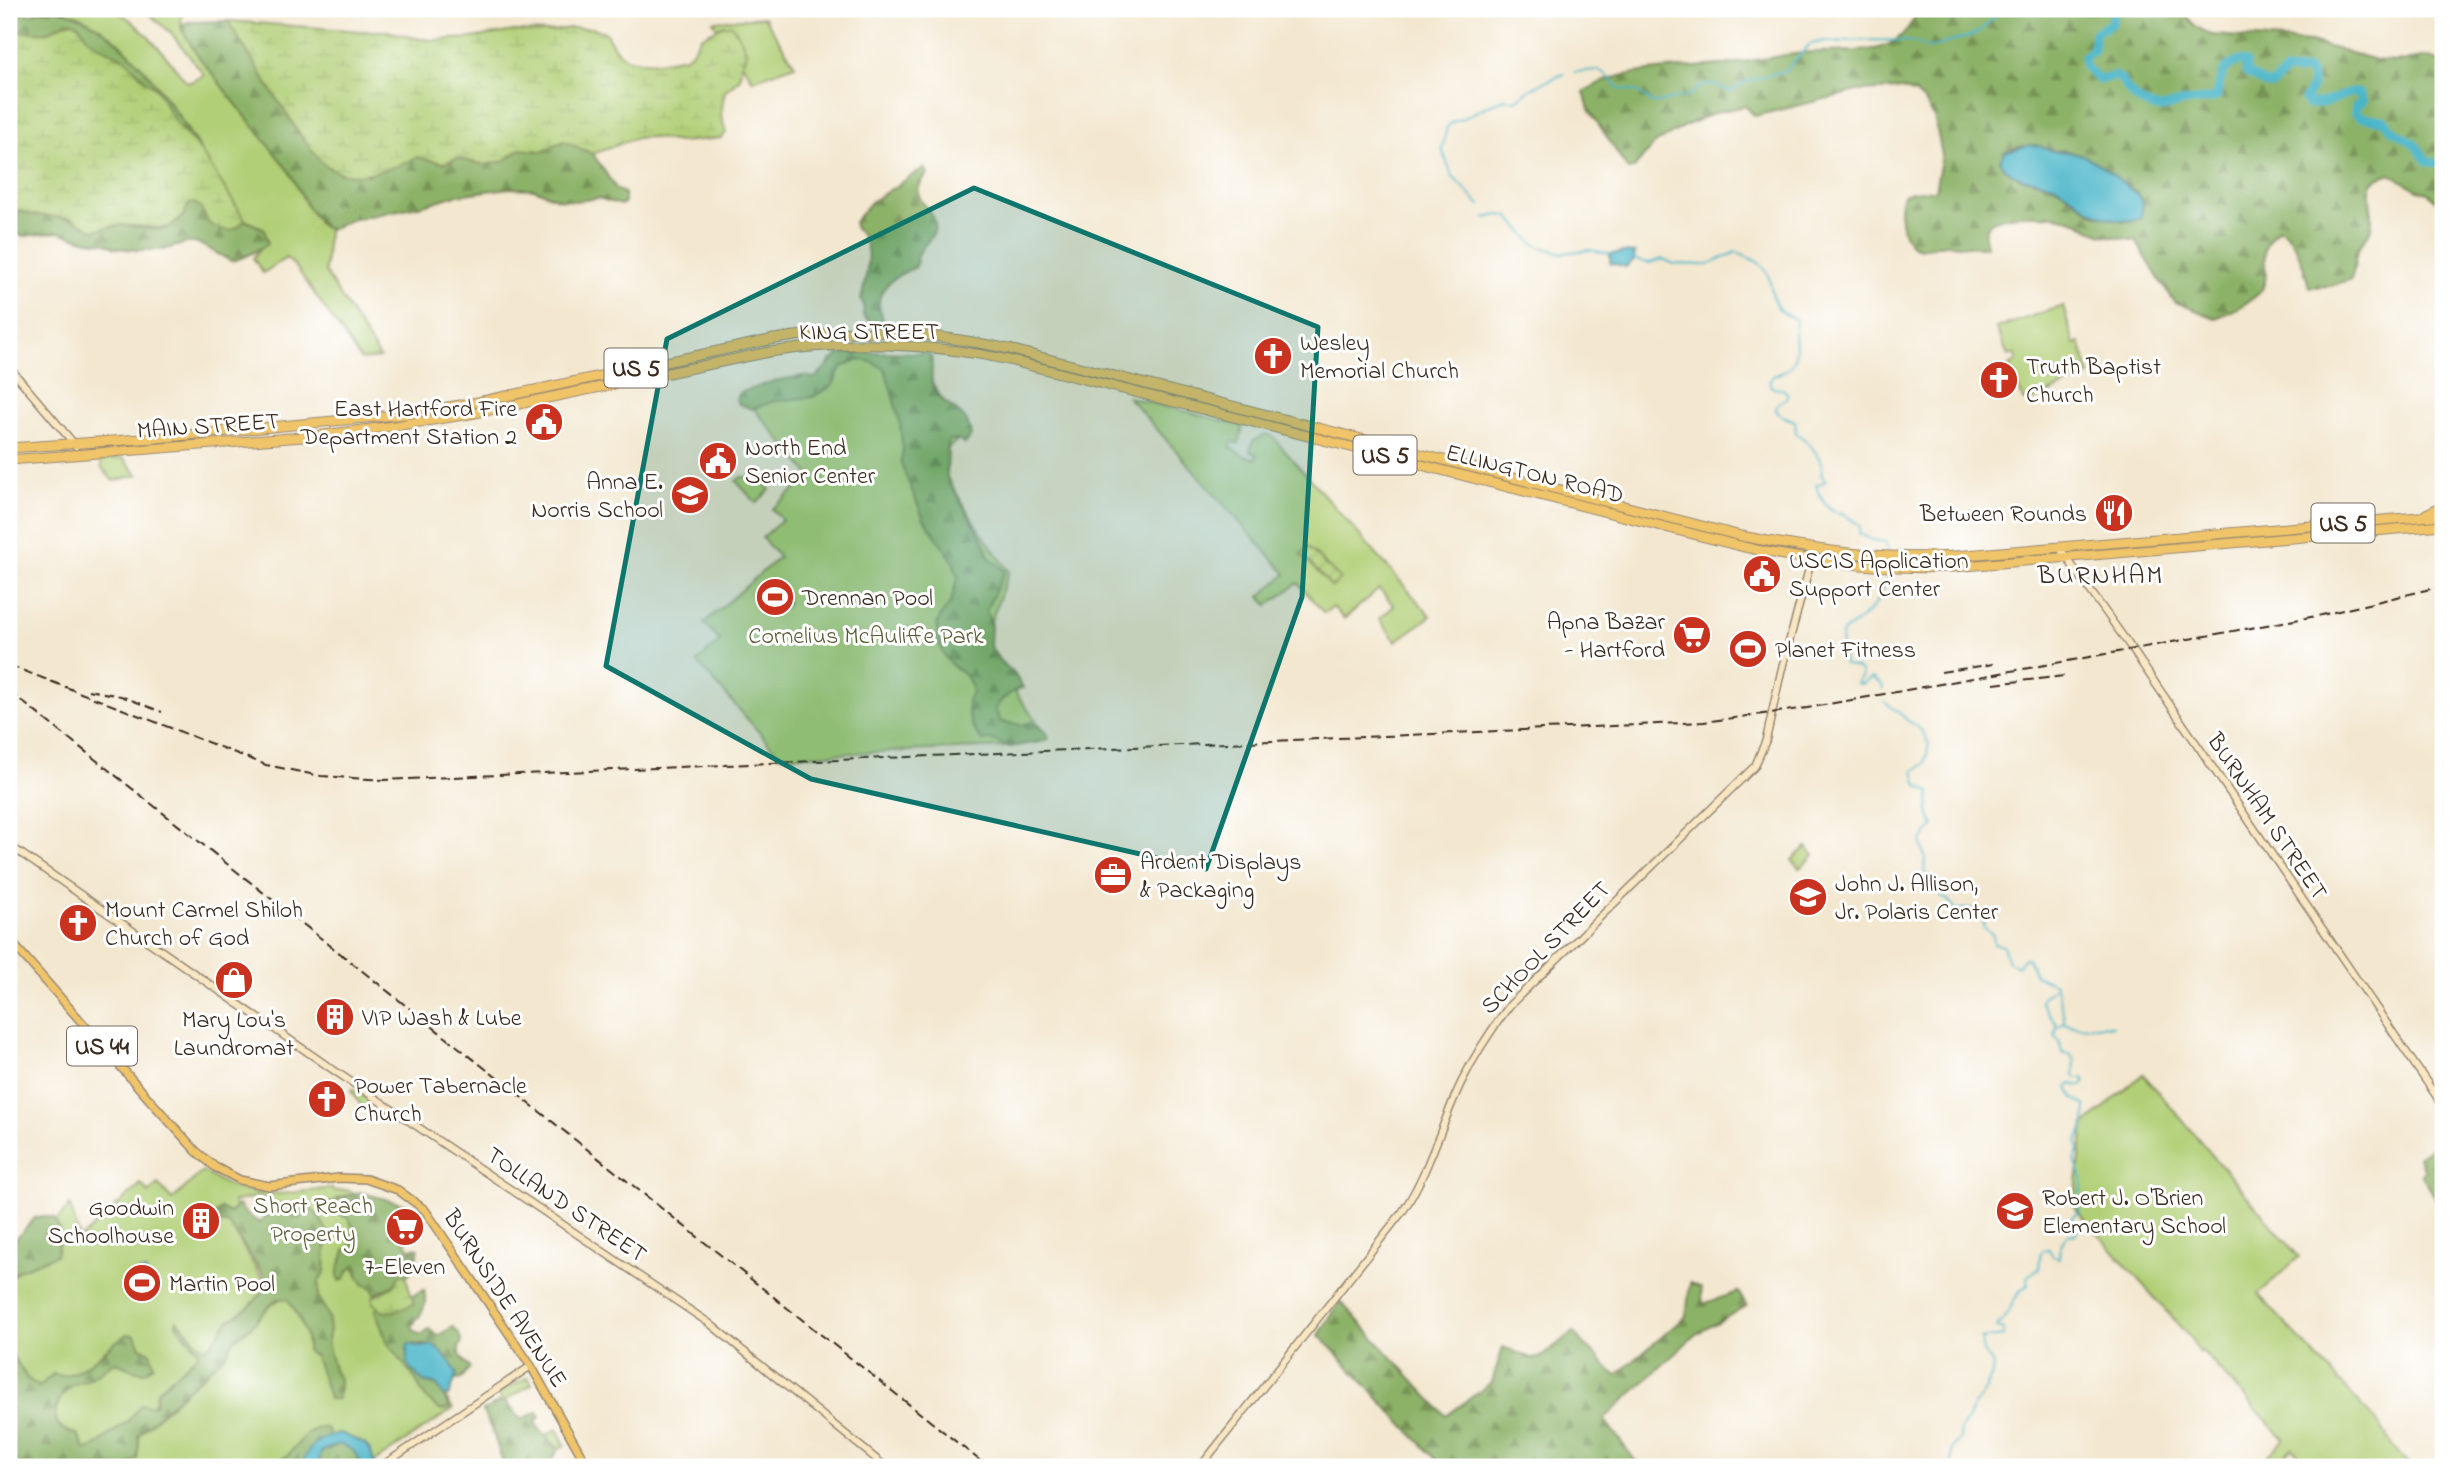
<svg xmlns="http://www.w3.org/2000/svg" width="2452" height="1476" font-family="'Indie Flower',sans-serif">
<defs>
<pattern id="forest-firs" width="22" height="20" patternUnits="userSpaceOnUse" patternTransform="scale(1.75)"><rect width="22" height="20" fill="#8cb267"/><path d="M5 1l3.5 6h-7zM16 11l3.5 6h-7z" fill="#749154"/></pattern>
<pattern id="wetland-marsh" width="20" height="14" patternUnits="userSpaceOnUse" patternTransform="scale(1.75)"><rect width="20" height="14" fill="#b1cf76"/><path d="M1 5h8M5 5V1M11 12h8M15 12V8" fill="none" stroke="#99b266"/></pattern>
<pattern id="garden-furrows" width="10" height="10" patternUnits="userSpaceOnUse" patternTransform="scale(1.75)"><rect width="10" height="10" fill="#b1cf76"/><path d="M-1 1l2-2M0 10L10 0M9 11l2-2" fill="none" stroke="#99b266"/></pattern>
</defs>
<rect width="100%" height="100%" fill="#fff"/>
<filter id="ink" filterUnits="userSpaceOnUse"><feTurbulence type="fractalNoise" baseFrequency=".0143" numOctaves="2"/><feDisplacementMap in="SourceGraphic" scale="14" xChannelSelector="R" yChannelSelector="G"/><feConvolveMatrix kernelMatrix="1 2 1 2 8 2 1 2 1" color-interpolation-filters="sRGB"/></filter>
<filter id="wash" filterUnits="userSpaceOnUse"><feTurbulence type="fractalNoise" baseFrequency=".00686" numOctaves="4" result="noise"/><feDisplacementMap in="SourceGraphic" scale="28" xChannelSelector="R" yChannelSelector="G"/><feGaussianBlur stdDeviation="1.57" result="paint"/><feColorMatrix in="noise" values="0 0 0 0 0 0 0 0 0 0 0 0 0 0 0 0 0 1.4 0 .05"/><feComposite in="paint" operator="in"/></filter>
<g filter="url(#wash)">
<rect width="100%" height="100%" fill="#f3e7cf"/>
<path fill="#b1cf76" stroke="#767c4a" stroke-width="2" d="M 60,9 C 75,9 95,6 110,9 C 132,13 172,63 186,81 L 191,82 L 203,76 L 202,72 L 170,32 L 143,9 L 182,9 L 181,28 L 195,52 L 289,171 L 319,224 L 328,229 L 325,272 L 380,358 L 361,360 L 295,266 L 286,258 L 263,273 L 253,258 L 262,247 L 260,228 L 245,220 C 232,198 217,178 204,156 C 164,92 132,40 60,9 Z
M 764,17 L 795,65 L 753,80 L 713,21 Z
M 2063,306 L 2074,344 L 2080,343 L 2090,375 L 2031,401 L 2024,401 L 2009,366 L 2017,361 L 2014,354 L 2008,356 L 1996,328 Z
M 920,358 L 936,390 L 967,433 L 935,458 L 978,528 L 1009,571 L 982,647 L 1048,737 L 1007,747 L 780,756 L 697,662 L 720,641 L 704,623 L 779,557 L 762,538 L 782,520 L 772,509 L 811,476 L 744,397 L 817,385 L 831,360 Z
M 1128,397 L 1243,426 L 1239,444 L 1233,442 L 1230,446 L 1242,455 L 1256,459 L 1257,454 L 1250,452 L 1253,441 L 1266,434 L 1272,436 L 1431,616 L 1396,641 L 1379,619 L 1394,606 L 1379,589 L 1344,619 L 1333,607 L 1324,613 L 1298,583 L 1268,605 L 1260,596 L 1286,574 Z
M 123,458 L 138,475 L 113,481 L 101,467 L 101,460 Z
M 756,474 L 770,490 L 756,503 L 736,481 L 741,477 L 753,477 Z
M 1806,847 L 1814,855 L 1800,868 L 1792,860 Z
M 2143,1074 L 2299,1257 L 2258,1294 L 2377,1422 L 2398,1454 L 2412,1467 L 2311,1467 L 2292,1448 L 2272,1467 L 2265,1467 L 2258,1461 L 2263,1460 L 2284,1439 L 2202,1351 L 2199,1353 L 2192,1340 L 2074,1207 L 2084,1125 Z
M 352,1089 L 370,1100 L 366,1108 L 362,1107 L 351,1091 Z
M 203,1171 C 246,1202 283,1194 332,1188 L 333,1191 L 348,1190 L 356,1193 L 337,1198 L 342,1215 L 348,1217 L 351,1223 L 390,1294 L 394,1292 L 415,1323 L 396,1335 L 427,1342 L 427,1370 L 453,1409 L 367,1467 L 126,1467 L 137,1459 L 139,1441 L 138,1436 L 141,1432 L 226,1354 L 234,1338 L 252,1326 L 263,1311 L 280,1299 L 312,1264 L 261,1196 L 233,1202 L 244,1225 L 236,1235 L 273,1297 L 83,1467 L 9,1467 L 9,1248 L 51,1227 L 70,1205 L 80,1239 L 141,1184 L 149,1193 L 158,1184 L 172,1200 Z
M 528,1377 L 532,1384 L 503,1402 L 498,1394 Z
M 557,1429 L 565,1445 L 529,1467 L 510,1454 Z"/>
<path fill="url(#forest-firs)" stroke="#646e42" stroke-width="2" fill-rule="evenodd" d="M 44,9 C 114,9 167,98 200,150 L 176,124 L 156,88 L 145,80 L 125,59 L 100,47 L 87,38 L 80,26 L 68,22 L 47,32 L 9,32 L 9,12 L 32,14 Z
M 1918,9 L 2180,9 L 2196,27 L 2212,35 L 2310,42 L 2376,60 L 2395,62 L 2429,57 L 2443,62 L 2443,208 L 2428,193 L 2418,190 L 2390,174 C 2355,180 2377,207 2371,228 C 2369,237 2360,243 2357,252 C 2354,261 2355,270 2351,279 L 2331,286 L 2309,287 C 2304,267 2297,239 2279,228 C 2251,252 2274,267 2262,289 C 2256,300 2227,314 2215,318 L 2175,302 L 2160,281 L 2136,241 C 2125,238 2114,237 2103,235 C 2092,232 2084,224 2073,220 C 2058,214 1992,209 1985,230 C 1984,234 1986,241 1987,246 C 1973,249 1961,244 1947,244 C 1937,244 1924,251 1914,246 C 1901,240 1897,207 1903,195 L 1911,192 L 1935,190 L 1942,155 L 1935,120 L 1926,103 L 1916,94 L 1902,89 L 1858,91 L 1755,116 L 1745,106 L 1717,112 L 1687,125 L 1654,144 L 1633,169 L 1628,170 L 1589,109 L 1584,92 C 1616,68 1680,69 1719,65 C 1751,62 1782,54 1815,52 C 1835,51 1859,53 1879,48 C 1900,42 1911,28 1918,9 ZM 2035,145 L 2054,151 L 2064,150 L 2086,157 L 2136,192 L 2143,202 L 2134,221 L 2094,214 L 2055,186 L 2019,177 L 2003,167 L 2004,152 L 2018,147 Z
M 228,21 L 296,129 L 321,160 L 367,175 C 383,167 401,167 417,157 L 444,163 L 457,158 L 484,165 L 504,161 L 520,149 L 541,151 L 567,141 L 593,154 L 617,190 L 624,193 L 624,203 L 621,205 L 598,198 L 577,201 L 558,199 L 534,189 L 509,188 L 457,195 L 423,205 L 350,220 L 331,229 L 324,228 L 308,208 L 289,171 L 195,52 L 181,27 L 182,24 L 189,22 Z
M 924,168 L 928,173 C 925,177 920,182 919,187 C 914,202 938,213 935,227 C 932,245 917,244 916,267 C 901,273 878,285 879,305 C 880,311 883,316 883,322 L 872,324 L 863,316 L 864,305 L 861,300 C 866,279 876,242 855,229 L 854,222 L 871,202 Z
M 192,202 C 201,204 206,214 209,222 L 231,230 L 245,220 L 264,229 L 268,244 C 257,250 244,259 231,261 L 198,243 L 186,243 L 163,250 L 137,250 L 115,248 L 107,243 L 88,241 L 58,232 L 25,236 L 9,233 L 9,208 C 48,217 87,220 126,225 C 138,227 157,232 169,227 C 177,223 187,210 189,203 Z
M 861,352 L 926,353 L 931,356 C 934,366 929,379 934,389 C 944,409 969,409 971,436 L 965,444 L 958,440 L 950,440 L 948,442 L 947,478 L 985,544 L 989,557 L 1005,571 L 986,610 L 991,624 L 990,646 L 1000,661 L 1013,672 L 1023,688 C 1014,689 999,700 995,710 L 1001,722 L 1021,725 L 1032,722 L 1046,732 L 1049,738 L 1045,741 L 1010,747 L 992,740 L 982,741 C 973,730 966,716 968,701 C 970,694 974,693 971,685 C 968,675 956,670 949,662 C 940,653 933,627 940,617 C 943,610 951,606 952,599 C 954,589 954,588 958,578 L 953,561 L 924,519 L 903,469 L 901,462 L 903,449 L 899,418 L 885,369 C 866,358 861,357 841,368 L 833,385 L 813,397 L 774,401 L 752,409 L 739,404 L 736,399 L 739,393 L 774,381 L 802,376 L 815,378 L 839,354 Z
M 2443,1129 L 2443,1198 L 2438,1202 L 2421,1174 L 2425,1171 L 2418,1156 L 2439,1141 L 2436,1137 Z
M 359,1192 L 404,1204 L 407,1211 L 402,1219 L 396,1223 L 396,1228 L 404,1237 L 410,1250 L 415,1247 L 419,1248 L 416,1265 L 407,1276 L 402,1275 L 395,1285 L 375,1294 L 371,1287 L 363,1284 L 354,1267 L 349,1270 L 344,1279 L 339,1281 C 335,1268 343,1262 345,1250 L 353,1244 L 352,1225 L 348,1218 L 339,1214 L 327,1204 Z
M 275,1204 L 292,1205 L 303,1213 L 308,1207 L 319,1216 L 330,1237 L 326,1247 L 325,1272 L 319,1281 L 318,1296 L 328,1315 L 330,1330 L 327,1343 L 334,1370 L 339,1379 L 338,1399 L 329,1399 C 329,1396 317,1360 314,1355 L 310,1354 L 307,1350 C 309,1338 296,1308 287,1299 L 278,1299 C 267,1306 262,1316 253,1324 C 238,1339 236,1333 226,1354 L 141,1432 L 138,1436 L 139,1441 L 137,1459 L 126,1467 L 9,1467 L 9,1350 L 27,1378 L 39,1387 L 53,1374 C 74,1384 108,1345 127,1334 L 135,1335 L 140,1347 L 150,1352 L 154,1365 L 145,1372 L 133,1370 L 114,1362 C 108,1367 93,1377 87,1380 C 81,1383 76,1382 71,1386 C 53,1402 46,1429 77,1434 L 85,1449 L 91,1449 L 129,1420 L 141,1404 L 150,1406 L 155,1405 L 157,1391 L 198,1354 L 198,1350 C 190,1341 183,1334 176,1324 L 177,1320 C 187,1328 193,1343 205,1348 L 211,1344 L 228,1321 L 249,1307 L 270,1285 C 266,1279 230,1223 226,1223 C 223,1222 219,1223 215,1222 L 208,1232 L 195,1239 L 194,1233 L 203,1229 L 221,1208 L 229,1213 L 239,1205 L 246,1214 L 260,1223 Z
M 42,1216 L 54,1218 C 62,1231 60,1240 56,1255 L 19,1270 L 9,1279 L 9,1246 L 35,1218 Z
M 1690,1283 L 1701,1288 L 1703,1304 L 1738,1292 L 1747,1306 L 1696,1334 L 1604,1419 L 1640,1467 L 1443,1467 L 1319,1335 L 1340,1301 L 1446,1416 L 1492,1382 L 1503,1347 L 1531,1358 L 1541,1357 L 1573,1332 L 1616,1376 L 1686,1316 Z
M 424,1290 C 427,1302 424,1315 412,1323 L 413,1329 L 421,1335 L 429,1329 L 437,1336 L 453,1327 L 458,1332 L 462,1342 C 454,1354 463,1358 470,1368 L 461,1379 L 456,1380 C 458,1365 444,1358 436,1346 L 412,1344 L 407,1346 L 407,1361 L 411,1369 L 423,1382 L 438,1386 L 450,1408 L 440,1411 L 424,1396 L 416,1380 L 387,1342 L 375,1311 L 378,1307 L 386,1312 L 414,1304 L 412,1298 L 415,1294 Z
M 501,1401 L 506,1402 L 521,1419 L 538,1412 L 540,1417 L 535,1422 C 538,1430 552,1441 558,1449 L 549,1467 L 504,1467 L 494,1435 L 483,1411 Z
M 319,1427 L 328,1429 L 329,1435 L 314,1444 L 301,1465 L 267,1467 L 288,1455 L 307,1433 Z
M 339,1444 L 353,1450 L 363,1467 L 318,1467 L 321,1452 Z"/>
<path fill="url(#wetland-marsh)" stroke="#767c4a" stroke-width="2" d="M 228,21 L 362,31 L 387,31 L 420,39 L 434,40 L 472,38 L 514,31 L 549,32 L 569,28 L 592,28 L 605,32 L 615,49 L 626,58 L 639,61 L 659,62 L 685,57 L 691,53 L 700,38 L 706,34 L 724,25 L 731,25 L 739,35 L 747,53 L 741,65 L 740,78 L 725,91 L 723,100 L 721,115 L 726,133 L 721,138 L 680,142 L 650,137 L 636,138 L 593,154 L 564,141 L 541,151 L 520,149 L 504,161 L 484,165 L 457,158 L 444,163 L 417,157 C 402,166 362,178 345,174 C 337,172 327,167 321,161 C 304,143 291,120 277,99 C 261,73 244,47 228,21 Z
M 68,22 L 74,22 L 80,26 L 87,38 L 100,47 L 125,59 L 145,80 L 156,88 L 176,124 L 200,150 L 245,220 C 242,222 240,226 236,228 C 229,233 213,228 208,222 C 202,213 202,202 189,203 L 184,215 L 169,227 L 159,228 L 122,225 L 93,230 L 71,218 L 34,215 L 9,208 L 9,32 L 47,32 Z
M 405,1274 L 414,1304 L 394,1311 L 384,1312 L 373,1303 L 373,1297 L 395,1285 L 399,1276 Z"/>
<path fill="url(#garden-furrows)" stroke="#767c4a" stroke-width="2" d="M 1308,547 L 1340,579 L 1332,587 L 1301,554 Z"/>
<path fill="#4ab5c8" stroke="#427073" stroke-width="2" d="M 2031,145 C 2039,145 2045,149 2053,151 C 2062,153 2070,150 2080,154 C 2095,159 2135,190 2143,202 L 2141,218 C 2133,222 2124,221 2114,219 C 2083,212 2078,197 2053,185 C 2036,178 2009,181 2000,161 L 2004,152 Z
M 1623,252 L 1635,253 L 1634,261 L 1626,267 L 1610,263 L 1610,254 Z
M 770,583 L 788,603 L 780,611 L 762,591 Z
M 146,1271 L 148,1294 L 138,1295 L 136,1272 Z
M 409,1344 L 422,1347 L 434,1345 L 451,1363 L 457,1374 L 449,1396 L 444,1396 L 436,1384 L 423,1382 L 411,1369 L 407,1361 L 407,1346 Z
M 341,1433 L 365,1444 L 371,1451 L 375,1467 L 364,1467 L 353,1450 L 339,1444 L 321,1452 L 318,1467 L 298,1467 C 304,1463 304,1459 307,1453 C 315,1440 326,1435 341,1433 Z"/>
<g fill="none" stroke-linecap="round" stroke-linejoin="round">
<path stroke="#4ab5c8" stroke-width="2" d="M 1574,72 L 1597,70 L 1607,76 L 1618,88 L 1639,92 L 1652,103 L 1657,103 L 1690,95 L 1698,88 L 1712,83 L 1725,90 L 1732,91 L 1745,82 L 1786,70 L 1810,44 L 1826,41 L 1840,43 L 1845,41 C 1867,40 1888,40 1909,41 C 1918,41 1921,48 1930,48 L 1970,36 L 1980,31 L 2003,9
M 1481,206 L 1452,176 L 1442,149 L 1447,127 L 1452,122 L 1464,118 L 1491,104 L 1506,99 L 1516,100 L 1535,86 L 1564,74
M 1485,218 L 1499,215 L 1508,216 L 1532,242 L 1540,247 L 1562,253 L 1589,250 L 1611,254
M 1633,259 L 1649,263 L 1663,259 L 1674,264 L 1708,265 L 1736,252 C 1746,258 1758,259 1765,269 C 1773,281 1770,296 1777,307 C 1781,313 1790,316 1796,320 L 1796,323 C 1792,350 1807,364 1773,376 L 1769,382 L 1773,388 L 1783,389 L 1788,394 L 1786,398 L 1777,404 L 1776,411 L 1782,416 L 1795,421 L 1796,433 C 1808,441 1826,460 1821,475 L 1826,481 L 1816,485 C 1826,519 1843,508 1860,526 L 1859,534 L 1872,540 L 1885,542 L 1888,550
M 1883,689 L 1882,685 L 1872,678 L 1862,684 L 1856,683 L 1862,676 C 1861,665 1851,668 1844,664 L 1841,636 L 1843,632 C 1868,614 1880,607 1887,575
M 1885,702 L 1922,731 L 1929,744 L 1925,763 L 1914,771 L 1918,786 L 1930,792 L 1928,812 L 1934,825 L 1921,842 L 1925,858 L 1924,871 L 1935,882 L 1942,898 L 1947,899 L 1956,910 L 1971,908 L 1984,920 L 1983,927 L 1993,935 L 1994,944 L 2003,946 L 2008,962 L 2017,967 L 2023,959 L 2028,958 L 2035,975 L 2055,984 L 2056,987 L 2042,997 L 2041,1002 L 2057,1025 L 2055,1036 L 2060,1042 L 2062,1053 L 2071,1055 L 2075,1060 L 2074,1076 L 2077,1078 L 2084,1078 L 2085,1082 L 2082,1086 L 2071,1084 L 2068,1088 L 2073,1098 L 2086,1106 L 2085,1126 L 2077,1141 L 2079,1149 L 2075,1161 L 2082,1178 L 2082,1190 C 2076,1196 2078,1204 2080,1212 L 2071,1218 L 2079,1226 L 2075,1235 L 2069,1234 C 2061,1242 2059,1248 2059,1258 L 2053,1256 L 2049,1249 C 2037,1249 2041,1260 2039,1268 L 2028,1276 L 2028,1285 C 2014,1292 2011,1314 1998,1325 L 1997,1328 L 2004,1330 L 2004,1336 L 1981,1339 L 1984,1352 L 1993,1364 L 1992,1374 L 1985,1391 L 1973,1407 L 1966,1423 L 1961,1429 L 1960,1439 L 1952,1448 L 1952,1467
M 2056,988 C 2059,995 2065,1017 2064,1023 L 2058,1027
M 2064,1023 C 2081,1031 2095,1023 2113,1026"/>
<path stroke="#4ab5c8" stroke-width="9" d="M 2114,9 L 2112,23 L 2095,33 L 2093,50 L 2084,57 L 2086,68 L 2099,80 L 2115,76 L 2121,79 C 2128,93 2141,106 2158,108 C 2166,109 2176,103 2185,102 C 2196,101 2207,101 2217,96 C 2221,78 2221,66 2240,61 L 2246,63 L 2246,73 C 2256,76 2262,85 2272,85 L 2286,71 L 2297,72 L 2308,70 C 2316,82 2311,89 2305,100 L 2308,105 L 2327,102 L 2351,92 L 2360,94 L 2363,101 L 2356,106 L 2355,112 L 2360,117 L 2384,120 L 2394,131 L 2414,143 L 2427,161 L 2443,165"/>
</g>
</g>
<g filter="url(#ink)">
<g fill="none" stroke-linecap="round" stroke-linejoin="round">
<g stroke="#978876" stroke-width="9">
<path id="secondary" d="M 9,367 L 76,446
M 2059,547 L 2132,649 L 2443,1106
M 9,845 L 332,1069 L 709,1323 L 886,1467
M 380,1467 L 531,1366
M 1200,1467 L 1403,1211 C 1429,1172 1441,1125 1461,1083 C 1475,1054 1491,1030 1510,1005 L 1755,766 L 1766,740 L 1781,672 L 1814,550"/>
</g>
<g stroke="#978876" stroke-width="10">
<path id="primary" d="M 9,939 L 148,1098 L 196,1151 L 215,1167 L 240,1180 L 269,1186 L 339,1178 L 366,1179 L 398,1190 L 425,1210 L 531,1366 L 588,1467"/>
</g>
<g stroke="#978876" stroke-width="11">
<path id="highway" d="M 9,448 L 156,438 L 407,414 L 478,402 L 774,339 C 851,326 932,332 1009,349 L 1741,536 C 1813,550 1879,560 1954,556 L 2443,515
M 9,460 L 315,436 L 394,426 L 470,414 L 769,352 C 847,340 931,343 1009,360 L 1744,547 C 1813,563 1882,570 1953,567 L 2443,525
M 2426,514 L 2443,506"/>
</g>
<use href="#secondary" stroke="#f9e7c3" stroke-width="6"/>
<use href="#primary" stroke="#f0c469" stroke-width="7"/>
<use href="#highway" stroke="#f0c469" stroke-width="9"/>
<path stroke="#3b2a1e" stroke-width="2" stroke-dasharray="10 5" stroke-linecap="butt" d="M 9,665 L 266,765 L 321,776 L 384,780 L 1704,722 L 1807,708 L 2322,615 L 2443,586
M 1941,672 L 1993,664
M 1994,684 L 2064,676
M 88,690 L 121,696 L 162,712
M 9,691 L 988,1467"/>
</g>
</g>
<path fill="#0f766e" fill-opacity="0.2" stroke="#0f766e" stroke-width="5" stroke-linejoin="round" d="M 974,188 L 1318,327 L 1302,597 L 1206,869 L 811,779 L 606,666 L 667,339 Z"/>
<defs>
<g id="church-disc" transform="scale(2.0125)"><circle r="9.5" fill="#c8321e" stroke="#fff"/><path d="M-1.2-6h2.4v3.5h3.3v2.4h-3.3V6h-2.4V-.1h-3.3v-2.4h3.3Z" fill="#fff"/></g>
<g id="civic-disc" transform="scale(2.0125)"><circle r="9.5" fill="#c8321e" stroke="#fff"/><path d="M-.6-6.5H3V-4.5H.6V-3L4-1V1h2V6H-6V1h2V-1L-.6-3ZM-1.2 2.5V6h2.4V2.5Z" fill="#fff"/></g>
<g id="school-disc" transform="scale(2.0125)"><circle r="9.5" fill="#c8321e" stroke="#fff"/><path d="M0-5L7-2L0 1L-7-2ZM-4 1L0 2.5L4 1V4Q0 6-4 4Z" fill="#fff"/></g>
<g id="restaurant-disc" transform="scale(2.0125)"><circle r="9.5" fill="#c8321e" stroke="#fff"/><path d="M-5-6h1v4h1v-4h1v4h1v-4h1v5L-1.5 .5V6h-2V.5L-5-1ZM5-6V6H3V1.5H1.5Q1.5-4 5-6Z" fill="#fff"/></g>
<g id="stadium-disc" transform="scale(2.0125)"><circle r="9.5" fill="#c8321e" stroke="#fff"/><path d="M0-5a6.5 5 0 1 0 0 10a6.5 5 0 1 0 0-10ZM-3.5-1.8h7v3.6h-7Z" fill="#fff"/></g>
<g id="supermarket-disc" transform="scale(2.0125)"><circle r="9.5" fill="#c8321e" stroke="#fff"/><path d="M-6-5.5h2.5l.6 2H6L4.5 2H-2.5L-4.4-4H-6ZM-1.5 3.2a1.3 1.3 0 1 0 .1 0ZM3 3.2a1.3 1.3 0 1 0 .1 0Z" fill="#fff"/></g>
<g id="office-disc" transform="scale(2.0125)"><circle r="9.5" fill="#c8321e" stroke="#fff"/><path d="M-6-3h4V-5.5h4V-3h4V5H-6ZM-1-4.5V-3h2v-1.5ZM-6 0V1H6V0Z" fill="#fff"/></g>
<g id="shop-disc" transform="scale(2.0125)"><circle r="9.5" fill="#c8321e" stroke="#fff"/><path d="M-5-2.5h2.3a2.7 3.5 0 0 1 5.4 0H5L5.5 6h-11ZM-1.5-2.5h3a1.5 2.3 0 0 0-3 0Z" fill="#fff"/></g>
<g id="building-disc" transform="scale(2.0125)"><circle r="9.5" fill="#c8321e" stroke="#fff"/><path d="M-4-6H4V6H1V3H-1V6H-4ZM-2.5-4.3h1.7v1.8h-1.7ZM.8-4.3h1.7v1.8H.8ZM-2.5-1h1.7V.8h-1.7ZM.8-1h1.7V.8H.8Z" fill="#fff"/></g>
</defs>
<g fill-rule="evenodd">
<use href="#church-disc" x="1273" y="356"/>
<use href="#church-disc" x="1999" y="380"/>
<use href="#civic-disc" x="544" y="422"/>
<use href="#civic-disc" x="718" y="461"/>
<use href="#school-disc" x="690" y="495"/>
<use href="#restaurant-disc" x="2114" y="513"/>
<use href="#civic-disc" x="1762" y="574"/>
<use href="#stadium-disc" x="775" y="597"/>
<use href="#supermarket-disc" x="1692" y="635"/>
<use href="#stadium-disc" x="1748" y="649"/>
<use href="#office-disc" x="1113" y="875"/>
<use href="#school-disc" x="1808" y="897"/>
<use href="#church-disc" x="78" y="923"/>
<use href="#shop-disc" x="234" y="980"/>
<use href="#building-disc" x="335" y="1017"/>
<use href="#church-disc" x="327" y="1099"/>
<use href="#school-disc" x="2015" y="1211"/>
<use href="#building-disc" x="201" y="1221"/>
<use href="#supermarket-disc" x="405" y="1227"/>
<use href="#stadium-disc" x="142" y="1283"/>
</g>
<g text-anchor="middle" stroke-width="6" stroke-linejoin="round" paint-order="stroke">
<g fill="#fff" stroke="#766a62" stroke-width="2">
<rect x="604.5" y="348.5" width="63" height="39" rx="5"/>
<rect x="1353.5" y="435.5" width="63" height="39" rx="5"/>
<rect x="2311.5" y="503.5" width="63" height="39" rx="5"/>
<rect x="67" y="1026.5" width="70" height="39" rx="5"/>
</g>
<g font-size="23" font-weight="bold" fill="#3b2a1e">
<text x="636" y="376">US 5</text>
<text x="1385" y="463">US 5</text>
<text x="2343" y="531">US 5</text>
<text x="102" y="1054">US 44</text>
</g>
<g font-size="24" fill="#3b2a1e" stroke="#fff">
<text x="869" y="339">KING STREET</text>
<text transform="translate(208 425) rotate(-4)" y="8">MAIN STREET</text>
<text transform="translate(1535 473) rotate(14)" y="8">ELLINGTON ROAD</text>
<text transform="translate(2268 816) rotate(56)" y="8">BURNHAM STREET</text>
<text transform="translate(1545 947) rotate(-46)" y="8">SCHOOL STREET</text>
<text transform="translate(567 1204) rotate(34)" y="8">TOLLAND STREET</text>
<text transform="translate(506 1298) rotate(57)" y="8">BURNSIDE AVENUE</text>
</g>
<g font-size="24" fill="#3b2a1e" stroke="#fff" text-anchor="start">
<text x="1300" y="350">Wesley<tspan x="1300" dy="28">Memorial Church</tspan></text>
<text x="2026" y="374">Truth Baptist<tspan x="2026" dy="28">Church</tspan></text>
<text x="517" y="416" text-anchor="end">East Hartford Fire<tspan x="517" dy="28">Department Station 2</tspan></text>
<text x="745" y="455">North End<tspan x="745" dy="28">Senior Center</tspan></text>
<text x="663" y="489" text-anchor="end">Anna E.<tspan x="663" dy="28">Norris School</tspan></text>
<text x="2087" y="521" text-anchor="end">Between Rounds</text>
<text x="1789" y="568">USCIS Application<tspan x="1789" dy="28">Support Center</tspan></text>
<text x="802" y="605">Drennan Pool</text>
<text x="1665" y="629" text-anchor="end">Apna Bazar<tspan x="1665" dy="28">- Hartford</tspan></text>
<text x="1775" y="657">Planet Fitness</text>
<text x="1140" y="869">Ardent Displays<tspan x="1140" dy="28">&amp; Packaging</tspan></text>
<text x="1835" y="891">John J. Allison,<tspan x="1835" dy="28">Jr. Polaris Center</tspan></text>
<text x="105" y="917">Mount Carmel Shiloh<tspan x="105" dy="28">Church of God</tspan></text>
<text x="362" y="1025">VIP Wash &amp; Lube</text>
<text x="234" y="1027" text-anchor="middle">Mary Lou's<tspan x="234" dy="28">Laundromat</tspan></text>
<text x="354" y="1093">Power Tabernacle<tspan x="354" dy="28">Church</tspan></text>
<text x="2042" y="1205">Robert J. O'Brien<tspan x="2042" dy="28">Elementary School</tspan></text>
<text x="174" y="1215" text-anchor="end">Goodwin<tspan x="174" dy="28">Schoolhouse</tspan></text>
<text x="405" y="1274" text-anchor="middle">7-Eleven</text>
<text x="169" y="1291">Martin Pool</text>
</g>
<g font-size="24" fill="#5e5c38" stroke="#fff">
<text x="866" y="643">Cornelius McAuliffe Park</text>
<text x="313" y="1213">Short Reach<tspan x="313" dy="28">Property</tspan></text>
</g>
<g font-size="26" letter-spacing="2" fill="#3b2a1e" stroke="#fff">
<text x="2101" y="583">BURNHAM</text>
</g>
</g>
<rect width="2452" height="1476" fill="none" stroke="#fff" stroke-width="35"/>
</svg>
